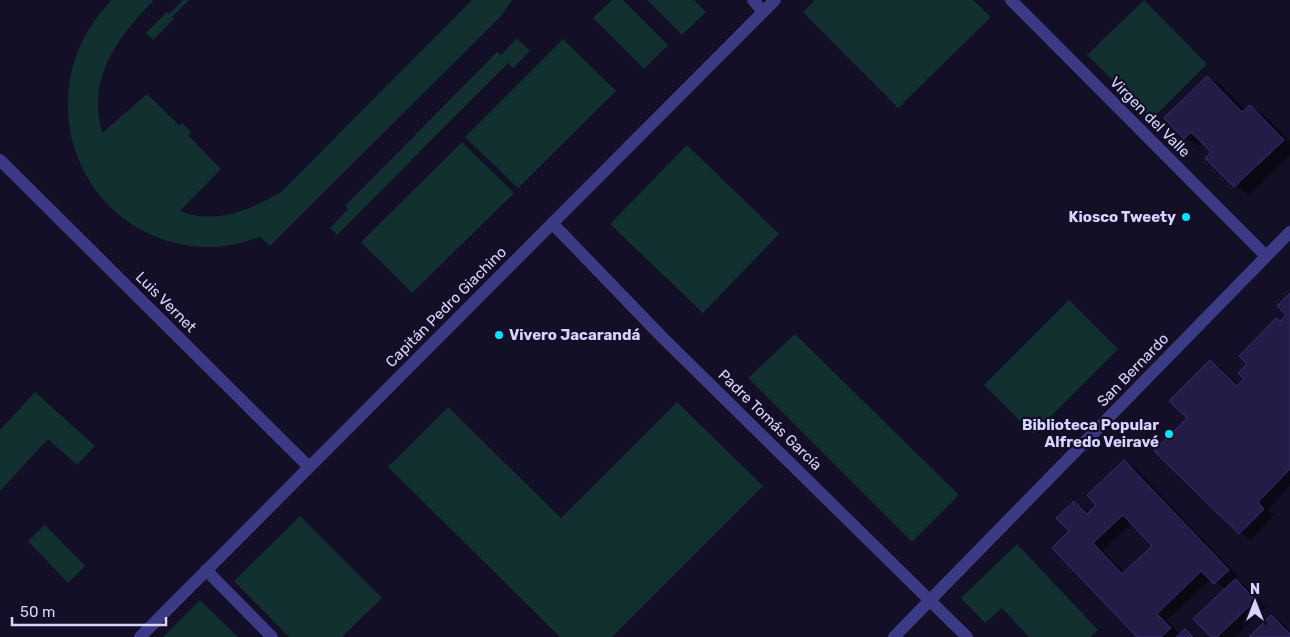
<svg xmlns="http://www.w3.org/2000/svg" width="1290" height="637" font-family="Rubik,sans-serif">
<rect width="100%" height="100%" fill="#130f26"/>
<path fill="#12302f" d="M 112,0 L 154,0 C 117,38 87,77 102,133 L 147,94 L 179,125 L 182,123 L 191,132 L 188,135 L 221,169 L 180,211 C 214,225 251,210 281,192 L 472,0 L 512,0 L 502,15 L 270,246 L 260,237 C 242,243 224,248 204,247 C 76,240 23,89 112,0 Z
M 183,0 L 189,0 L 172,17 L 174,19 L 153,40 L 146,33 L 167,12 L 169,14 Z
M 612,0 L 623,0 L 668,45 L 644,69 L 593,18 Z
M 647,0 L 694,0 L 706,12 L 682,35 Z
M 815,0 L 973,0 L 991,17 L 898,108 L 803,12 Z
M 1144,0 L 1207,64 L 1152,119 L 1087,55 Z
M 517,38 L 530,51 L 513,68 L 508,63 L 337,235 L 330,228 L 348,209 L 345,206 L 497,52 L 501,55 Z
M 563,39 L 616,91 L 518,188 L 465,137 Z
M 462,142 L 514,193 L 412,293 L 361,242 Z
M 687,145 L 779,234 L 703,313 L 610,224 Z
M 1069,300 L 1118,349 L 1033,434 L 984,385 Z
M 795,334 L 959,495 L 912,542 L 748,378 Z
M 35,392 L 95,446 L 77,465 L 48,439 L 0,491 L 0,430 Z
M 677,402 L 763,486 L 612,637 L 560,637 L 388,467 L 448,407 L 561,518 Z
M 300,516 L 382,598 L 342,637 L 289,637 L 234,581 Z
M 45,525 L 85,566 L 68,583 L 28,541 Z
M 1017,544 L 1098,630 L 1090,637 L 1029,637 L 1002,608 L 985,623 L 961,598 Z
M 200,600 L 238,637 L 163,637 Z"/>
<path fill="#0007" fill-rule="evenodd" d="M 1208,77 L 1222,86 L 1246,111 L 1250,106 L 1264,115 L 1290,141 L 1290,156 L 1249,195 L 1235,186 L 1207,158 L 1213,153 L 1203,142 L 1199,146 L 1185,138 Z
M 1290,295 L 1290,486 L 1268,509 L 1274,515 L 1251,540 L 1240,533 L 1189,418 L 1210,361 L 1221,368 L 1240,386 L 1246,379 L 1248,364 L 1288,315 Z
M 1124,462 L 1135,468 L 1239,577 L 1235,580 L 1246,587 L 1266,607 L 1235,637 L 1212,637 L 1226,589 L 1211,579 L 1167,620 L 1180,635 L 1185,631 L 1196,637 L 1139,637 L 1071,532 L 1075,502 L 1090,513 L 1098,505 ZM 1132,523 L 1154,546 L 1125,573 L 1103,550 Z
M 1271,617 L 1282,623 L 1290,631 L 1290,637 L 1251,637 Z"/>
<path fill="#241b47" stroke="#3b2d73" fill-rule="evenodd" d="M 1207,76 L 1242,112 L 1250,105 L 1284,140 L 1234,187 L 1205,158 L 1211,152 L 1191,132 L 1184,139 L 1164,118 Z
M 1290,293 L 1290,469 L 1258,502 L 1264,509 L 1239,534 L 1154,451 L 1187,418 L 1169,401 L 1210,360 L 1237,386 L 1244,379 L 1238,373 L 1247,364 L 1239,356 L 1276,318 L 1280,321 L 1286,315 L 1277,306 Z
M 1124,460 L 1229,570 L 1214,584 L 1201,571 L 1157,614 L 1171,628 L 1161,637 L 1137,637 L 1052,548 L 1069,531 L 1056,518 L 1074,501 L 1087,514 L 1096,505 L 1087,495 ZM 1123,515 L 1152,546 L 1122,574 L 1093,543 Z
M 1235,579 L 1256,600 L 1217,637 L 1211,637 L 1193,619 Z
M 1271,615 L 1290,634 L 1290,637 L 1249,637 Z
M 1185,629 L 1193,637 L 1176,637 Z"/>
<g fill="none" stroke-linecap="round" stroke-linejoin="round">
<path stroke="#3d3a85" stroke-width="12" d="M 753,0 L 763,12
M 1011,0 L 1266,256
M 0,160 L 309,467
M 552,223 L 661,336 L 967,637
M 206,570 L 272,637
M 140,637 L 775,0
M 894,637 L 1290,232"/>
</g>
<g fill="#00e5ff" stroke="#130f26" stroke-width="2">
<circle cx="1186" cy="217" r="5"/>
<circle cx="499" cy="335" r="5"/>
<circle cx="1169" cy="434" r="5"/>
</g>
<g text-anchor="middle" stroke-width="4.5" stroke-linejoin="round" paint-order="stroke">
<g font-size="15" fill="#d9d4ff" stroke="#130f26">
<text transform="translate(1150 117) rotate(45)" y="5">Virgen del Valle</text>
<text transform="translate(166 302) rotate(45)" y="5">Luis Vernet</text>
<text transform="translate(446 307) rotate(-45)" y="5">Capitán Pedro Giachino</text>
<text transform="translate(1133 370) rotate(-46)" y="5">San Bernardo</text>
<text transform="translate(770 420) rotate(44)" y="5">Padre Tomás García</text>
</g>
<g font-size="15" font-weight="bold" fill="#d9d4ff" stroke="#130f26" text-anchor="end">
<text x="1176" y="222">Kiosco Tweety</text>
<text x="509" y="340" text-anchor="start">Vivero Jacarandá</text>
<text x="1159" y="430">Biblioteca Popular<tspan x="1159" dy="17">Alfredo Veiravé</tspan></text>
</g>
</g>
<g transform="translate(1255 602)" stroke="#130f26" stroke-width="4" paint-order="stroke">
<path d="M0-4L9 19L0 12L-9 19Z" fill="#d9d4ff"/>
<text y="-8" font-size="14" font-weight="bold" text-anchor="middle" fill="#d9d4ff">N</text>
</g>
<path d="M12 617v8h154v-8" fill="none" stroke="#d9d4ff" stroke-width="2.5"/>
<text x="20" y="617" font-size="15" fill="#d9d4ff" stroke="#130f26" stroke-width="4" paint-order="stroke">50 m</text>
</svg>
